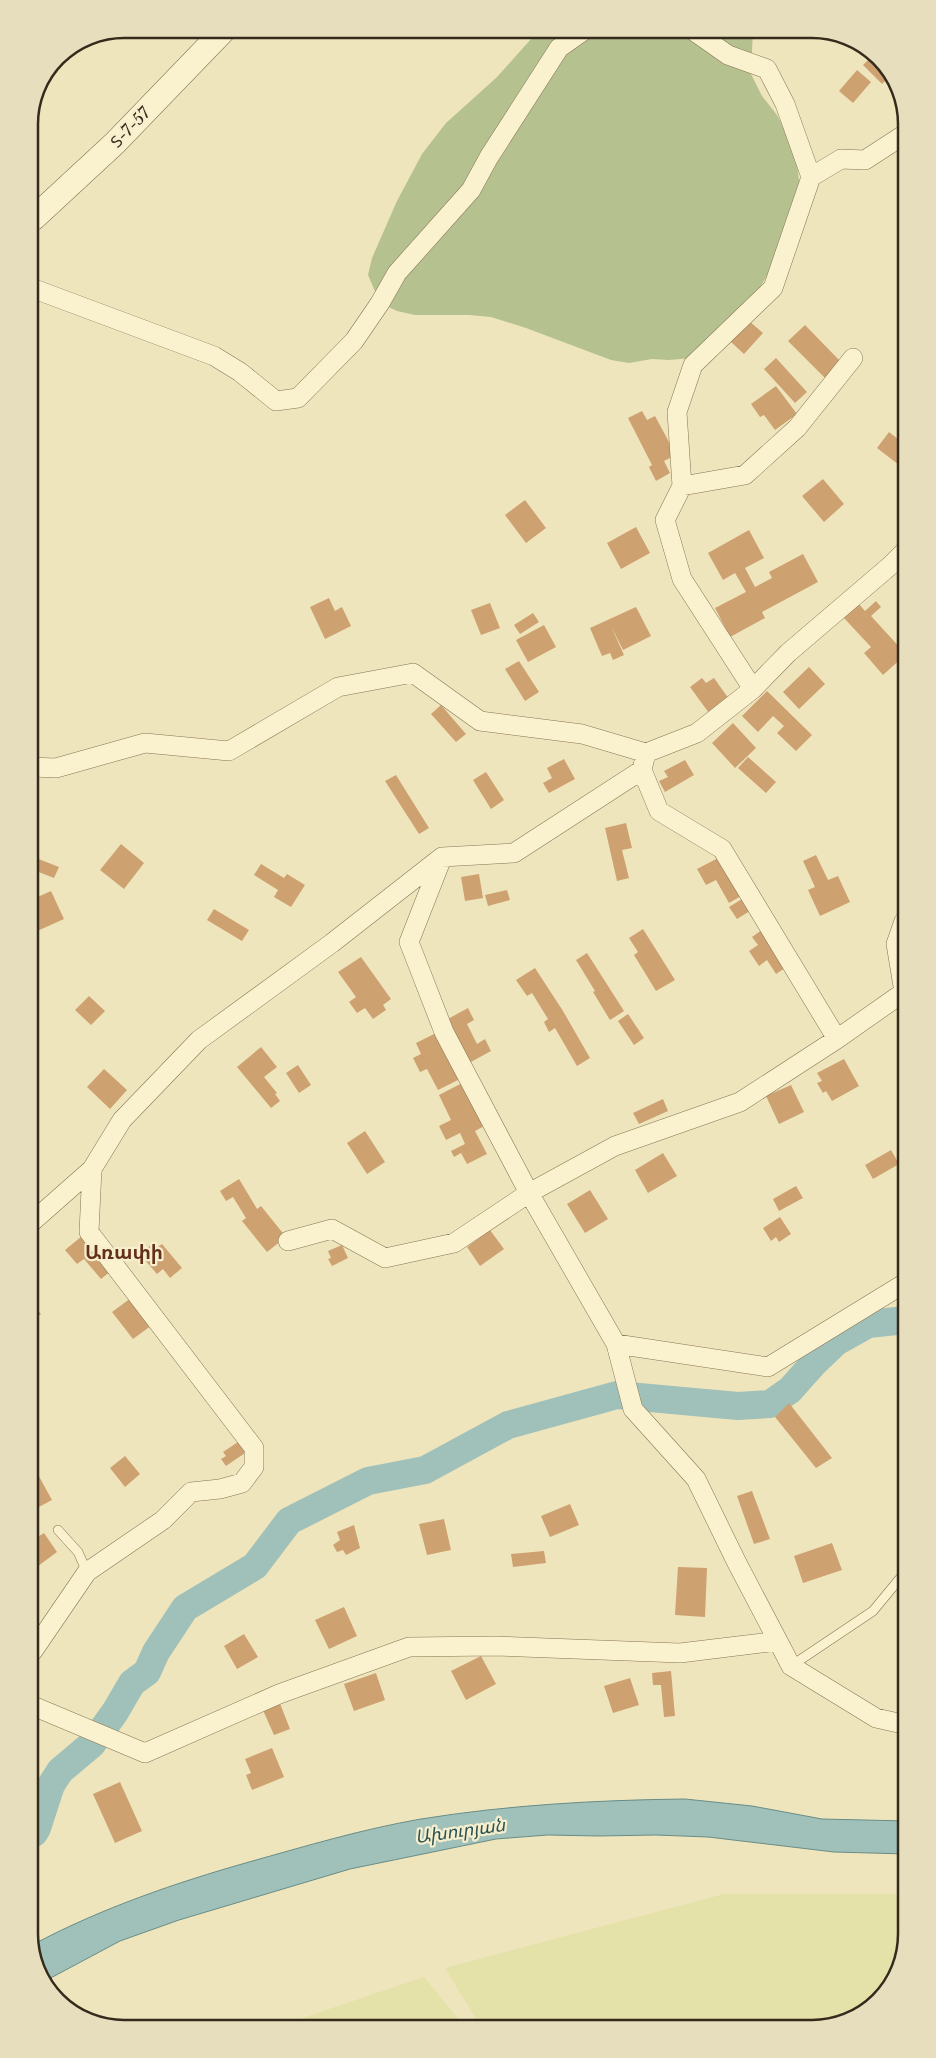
<svg xmlns="http://www.w3.org/2000/svg" width="936" height="2058" font-family="'Libre Baskerville','Noto Sans Armenian',serif">
<rect width="100%" height="100%" fill="#efe5bc"/>
<path fill="#e4e1a9" d="M 724,1894 L 907,1894 L 907,1935 L 891,1987 L 843,2024 L 481,2027 L 445,1968 Z
M 424,1977 L 465,2027 L 273,2028 Z"/>
<path fill="#b6c190" d="M 540,29 L 753,29 L 751,74 L 762,96 L 777,115 L 789,138 L 797,164 L 799,181 L 798,203 L 777,259 L 756,294 L 692,358 L 669,360 L 652,359 L 629,363 L 611,360 L 526,328 L 491,317 L 469,315 L 415,315 L 397,311 L 380,303 L 368,275 L 372,258 L 397,201 L 422,154 L 446,123 L 496,78 Z"/>
<path fill="#a0c0ba" stroke="#688d88" d="M 685,1799 L 752,1806 L 822,1819 L 907,1821 L 907,1854 L 834,1852 L 708,1837 L 656,1835 L 598,1836 L 548,1835 L 496,1839 L 350,1869 L 179,1920 L 120,1941 L 45,1981 L 34,1965 L 34,1944 C 102,1908 175,1883 249,1862 C 306,1846 363,1829 421,1819 C 508,1805 597,1800 685,1799 Z"/>
<g fill="none" stroke-linecap="round" stroke-linejoin="round">
<path stroke="#a0c0ba" stroke-width="28" d="M 34,1833 L 37,1828 L 51,1785 L 60,1771 L 92,1744 L 115,1712 L 132,1683 L 147,1672 L 156,1652 L 185,1608 L 255,1566 L 289,1521 L 368,1481 L 425,1470 L 508,1425 L 617,1395 L 738,1406 L 770,1404 L 790,1390 L 815,1362 L 836,1342 L 868,1324 L 906,1320"/>
</g>
<path fill="#cea171" d="M 874,54 L 890,76 L 882,84 L 863,65 Z
M 857,70 L 871,82 L 853,103 L 839,91 Z
M 749,321 L 763,333 L 744,354 L 731,342 Z
M 805,325 L 841,362 L 825,378 L 788,341 Z
M 776,358 L 807,392 L 795,403 L 764,369 Z
M 776,386 L 797,414 L 775,430 L 764,415 L 760,417 L 751,404 Z
M 642,411 L 647,420 L 655,416 L 676,455 L 664,461 L 670,473 L 656,481 L 649,467 L 652,465 L 628,418 Z
M 889,432 L 903,443 L 903,468 L 877,448 Z
M 823,479 L 844,504 L 824,522 L 802,496 Z
M 525,500 L 546,528 L 526,543 L 505,515 Z
M 636,527 L 650,553 L 621,569 L 607,543 Z
M 749,530 L 764,558 L 745,568 L 755,587 L 772,578 L 769,572 L 803,554 L 818,582 L 762,612 L 765,618 L 730,637 L 715,608 L 746,592 L 735,573 L 723,580 L 708,553 Z
M 329,598 L 335,611 L 342,607 L 351,626 L 325,639 L 310,607 Z
M 876,601 L 881,607 L 871,616 L 904,652 L 904,656 L 883,675 L 864,653 L 871,647 L 844,618 L 859,604 L 865,611 Z
M 490,603 L 500,628 L 481,635 L 471,610 Z
M 636,607 L 651,636 L 623,650 L 611,626 L 624,655 L 613,660 L 610,653 L 602,656 L 590,628 Z
M 533,613 L 539,622 L 520,634 L 514,625 Z
M 544,625 L 556,647 L 528,662 L 516,640 Z
M 519,661 L 539,692 L 525,701 L 505,669 Z
M 809,667 L 825,684 L 799,709 L 783,692 Z
M 702,678 L 706,683 L 714,678 L 729,699 L 709,713 L 690,687 Z
M 767,691 L 812,735 L 796,751 L 777,733 L 784,726 L 773,716 L 758,732 L 742,716 Z
M 441,705 L 466,734 L 456,742 L 431,714 Z
M 733,723 L 756,748 L 735,768 L 712,743 Z
M 748,757 L 776,782 L 766,793 L 738,768 Z
M 564,759 L 575,779 L 549,793 L 543,783 L 552,778 L 547,768 Z
M 685,760 L 694,775 L 665,792 L 659,781 L 668,777 L 664,771 Z
M 486,772 L 504,800 L 491,809 L 473,780 Z
M 396,775 L 429,828 L 419,834 L 385,781 Z
M 626,823 L 632,848 L 622,850 L 629,878 L 617,881 L 605,828 Z
M 121,844 L 144,863 L 124,889 L 100,870 Z
M 816,855 L 828,880 L 838,876 L 850,902 L 820,916 L 808,890 L 815,887 L 803,861 Z
M 31,856 L 59,867 L 54,878 L 31,869 Z
M 720,857 L 741,896 L 729,903 L 716,880 L 706,885 L 697,869 Z
M 261,864 L 284,878 L 287,874 L 305,885 L 291,907 L 274,897 L 278,890 L 254,875 Z
M 479,874 L 483,898 L 465,901 L 461,877 Z
M 507,890 L 510,900 L 488,906 L 485,895 Z
M 51,891 L 64,919 L 35,932 L 31,924 L 31,900 Z
M 742,899 L 750,911 L 737,919 L 729,907 Z
M 214,909 L 249,930 L 242,941 L 207,920 Z
M 643,929 L 675,980 L 656,991 L 634,955 L 638,952 L 629,938 Z
M 763,929 L 788,966 L 776,974 L 767,960 L 759,966 L 749,951 L 758,945 L 752,937 Z
M 587,953 L 624,1011 L 610,1020 L 593,992 L 595,991 L 576,960 Z
M 361,957 L 391,999 L 383,1005 L 386,1010 L 373,1019 L 365,1008 L 357,1013 L 349,1002 L 356,997 L 338,972 Z
M 535,968 L 563,1011 L 590,1058 L 577,1066 L 555,1028 L 549,1032 L 544,1022 L 548,1019 L 532,993 L 527,996 L 516,980 Z
M 89,996 L 105,1011 L 91,1025 L 75,1010 Z
M 468,1008 L 474,1020 L 467,1024 L 477,1044 L 485,1039 L 491,1051 L 469,1063 L 446,1020 Z
M 628,1014 L 644,1038 L 634,1045 L 618,1021 Z
M 438,1032 L 462,1078 L 438,1090 L 427,1069 L 420,1072 L 413,1058 L 421,1054 L 416,1043 Z
M 261,1047 L 277,1067 L 264,1077 L 277,1093 L 275,1094 L 280,1101 L 271,1108 L 237,1067 Z
M 844,1059 L 859,1086 L 832,1101 L 826,1091 L 823,1093 L 817,1083 L 822,1081 L 817,1073 Z
M 298,1065 L 311,1085 L 299,1093 L 286,1073 Z
M 104,1069 L 127,1090 L 110,1109 L 87,1087 Z
M 466,1081 L 488,1124 L 475,1131 L 487,1154 L 467,1164 L 461,1153 L 454,1157 L 451,1151 L 465,1144 L 460,1133 L 446,1140 L 439,1126 L 451,1120 L 439,1095 Z
M 791,1085 L 804,1112 L 779,1124 L 766,1096 Z
M 663,1099 L 668,1111 L 639,1124 L 633,1113 Z
M 365,1131 L 385,1162 L 367,1174 L 347,1143 Z
M 891,1150 L 899,1164 L 873,1179 L 865,1165 Z
M 663,1153 L 677,1176 L 648,1193 L 635,1170 Z
M 239,1179 L 257,1209 L 261,1206 L 286,1237 L 267,1252 L 242,1221 L 246,1218 L 233,1197 L 226,1201 L 220,1191 Z
M 796,1186 L 803,1198 L 779,1211 L 773,1199 Z
M 590,1190 L 608,1219 L 585,1233 L 567,1204 Z
M 780,1217 L 791,1234 L 779,1242 L 776,1237 L 771,1241 L 763,1228 Z
M 490,1230 L 504,1249 L 480,1266 L 467,1247 Z
M 82,1236 L 111,1271 L 101,1279 L 84,1259 L 77,1264 L 65,1250 Z
M 162,1244 L 182,1268 L 170,1278 L 163,1269 L 157,1274 L 144,1259 L 149,1254 L 145,1250 L 151,1245 L 155,1249 Z
M 342,1245 L 348,1258 L 332,1266 L 328,1259 L 331,1258 L 328,1251 Z
M 32,1268 L 38,1279 L 32,1283 Z
M 131,1298 L 152,1325 L 133,1339 L 112,1312 Z
M 32,1303 L 41,1314 L 32,1321 Z
M 789,1403 L 832,1458 L 816,1468 L 775,1417 Z
M 241,1440 L 248,1451 L 226,1466 L 221,1459 L 226,1456 L 223,1452 Z
M 125,1456 L 140,1474 L 125,1487 L 110,1468 Z
M 36,1471 L 52,1500 L 33,1510 L 33,1473 Z
M 752,1491 L 770,1539 L 754,1544 L 737,1496 Z
M 570,1504 L 579,1525 L 550,1537 L 541,1516 Z
M 444,1519 L 451,1550 L 427,1555 L 419,1524 Z
M 354,1525 L 360,1548 L 346,1555 L 343,1550 L 337,1552 L 333,1545 L 340,1540 L 337,1532 Z
M 44,1533 L 57,1552 L 34,1569 L 33,1540 Z
M 832,1543 L 842,1570 L 803,1583 L 794,1556 Z
M 544,1551 L 546,1563 L 513,1567 L 511,1554 Z
M 678,1567 L 707,1568 L 705,1617 L 675,1615 Z
M 344,1607 L 357,1636 L 329,1649 L 315,1620 Z
M 244,1634 L 258,1657 L 237,1669 L 224,1646 Z
M 481,1656 L 496,1684 L 466,1700 L 451,1671 Z
M 671,1671 L 675,1716 L 664,1717 L 661,1685 L 653,1685 L 652,1673 Z
M 376,1673 L 385,1700 L 354,1711 L 344,1684 Z
M 630,1678 L 639,1705 L 613,1713 L 604,1686 Z
M 279,1701 L 290,1729 L 274,1735 L 262,1708 Z
M 272,1748 L 284,1777 L 252,1790 L 246,1775 L 251,1773 L 245,1759 Z
M 120,1782 L 142,1831 L 115,1843 L 93,1794 Z"/>
<g fill="none" stroke-linecap="round" stroke-linejoin="round">
<g stroke="#867555" stroke-width="10">
<path id="service" d="M 58,1530 L 78,1552 L 87,1572
M 791,1666 L 873,1611 L 906,1571"/>
</g>
<g stroke="#867555" stroke-width="20">
<path id="minor" d="M 811,177 L 841,159 L 865,160 L 902,136
M 29,287 L 214,356 L 240,372 L 276,401 L 298,398 L 354,341 L 380,303 L 397,273 L 471,190 L 489,157 L 559,48 L 586,29
M 682,486 L 677,412 L 693,365 L 773,288 L 811,177 L 785,104 L 767,69 L 728,55 L 691,29
M 753,689 L 682,579 L 665,520 L 682,486 L 745,475 L 797,428 L 853,358
M 31,767 L 56,768 L 145,743 L 229,751 L 338,687 L 413,673 L 480,721 L 582,734 L 646,753
M 642,770 L 659,811 L 722,849 L 837,1039
M 442,858 L 409,942 L 444,1032 L 529,1193 L 616,1344 L 633,1409 L 696,1479 L 736,1561 L 791,1666 L 876,1718 L 907,1725
M 32,1222 L 92,1169 L 122,1120 L 199,1040 L 332,943 L 442,857 L 514,853 L 642,770 L 646,753 L 697,733 L 753,689 L 788,653 L 891,565 L 903,553
M 288,1241 L 332,1229 L 385,1258 L 454,1243 L 529,1193 L 615,1146 L 740,1102 L 837,1039 L 904,992 L 896,944 L 904,921
M 616,1344 L 768,1367 L 905,1283
M 33,1651 L 87,1572 L 163,1520 L 191,1492 L 220,1489 L 242,1483 L 254,1467 L 254,1448 L 89,1232 L 92,1169
M 33,1706 L 145,1753 L 279,1694 L 409,1647 L 495,1646 L 680,1653 L 778,1641"/>
</g>
<g stroke="#867555" stroke-width="25">
<path id="tertiary" d="M 29,220 L 34,218 L 115,143 L 225,29"/>
</g>
<use href="#service" stroke="#faf1cf" stroke-width="9"/>
<use href="#minor" stroke="#faf1cf" stroke-width="19"/>
<use href="#tertiary" stroke="#faf1cf" stroke-width="24"/>
</g>
<g text-anchor="middle" stroke-width="4.5" stroke-linejoin="round" paint-order="stroke">
<g font-size="16" fill="#352a1b" stroke="#f6eecc">
<text transform="translate(130 127) rotate(-46)" y="6">Տ-7-57</text>
</g>
<g font-size="18" font-style="italic" fill="#295455" stroke="#f6eecc">
<text transform="translate(460 1831) rotate(-8)" y="6">Ախուրյան</text>
</g>
<g font-size="19" font-weight="bold" fill="#633019" stroke="#f6eecc">
<text x="124" y="1259">Առափի</text>
</g>
</g>
<path d="M0 0H936V2058H0ZM124 38H812A86 86 0 0 1 898 124V1934A86 86 0 0 1 812 2020H124A86 86 0 0 1 38 1934V124A86 86 0 0 1 124 38Z" fill="#e7debe" fill-rule="evenodd"/>
<path fill="none" stroke="#352a1b" stroke-width="2.5" d="M124 38H812A86 86 0 0 1 898 124V1934A86 86 0 0 1 812 2020H124A86 86 0 0 1 38 1934V124A86 86 0 0 1 124 38Z"/>
</svg>
